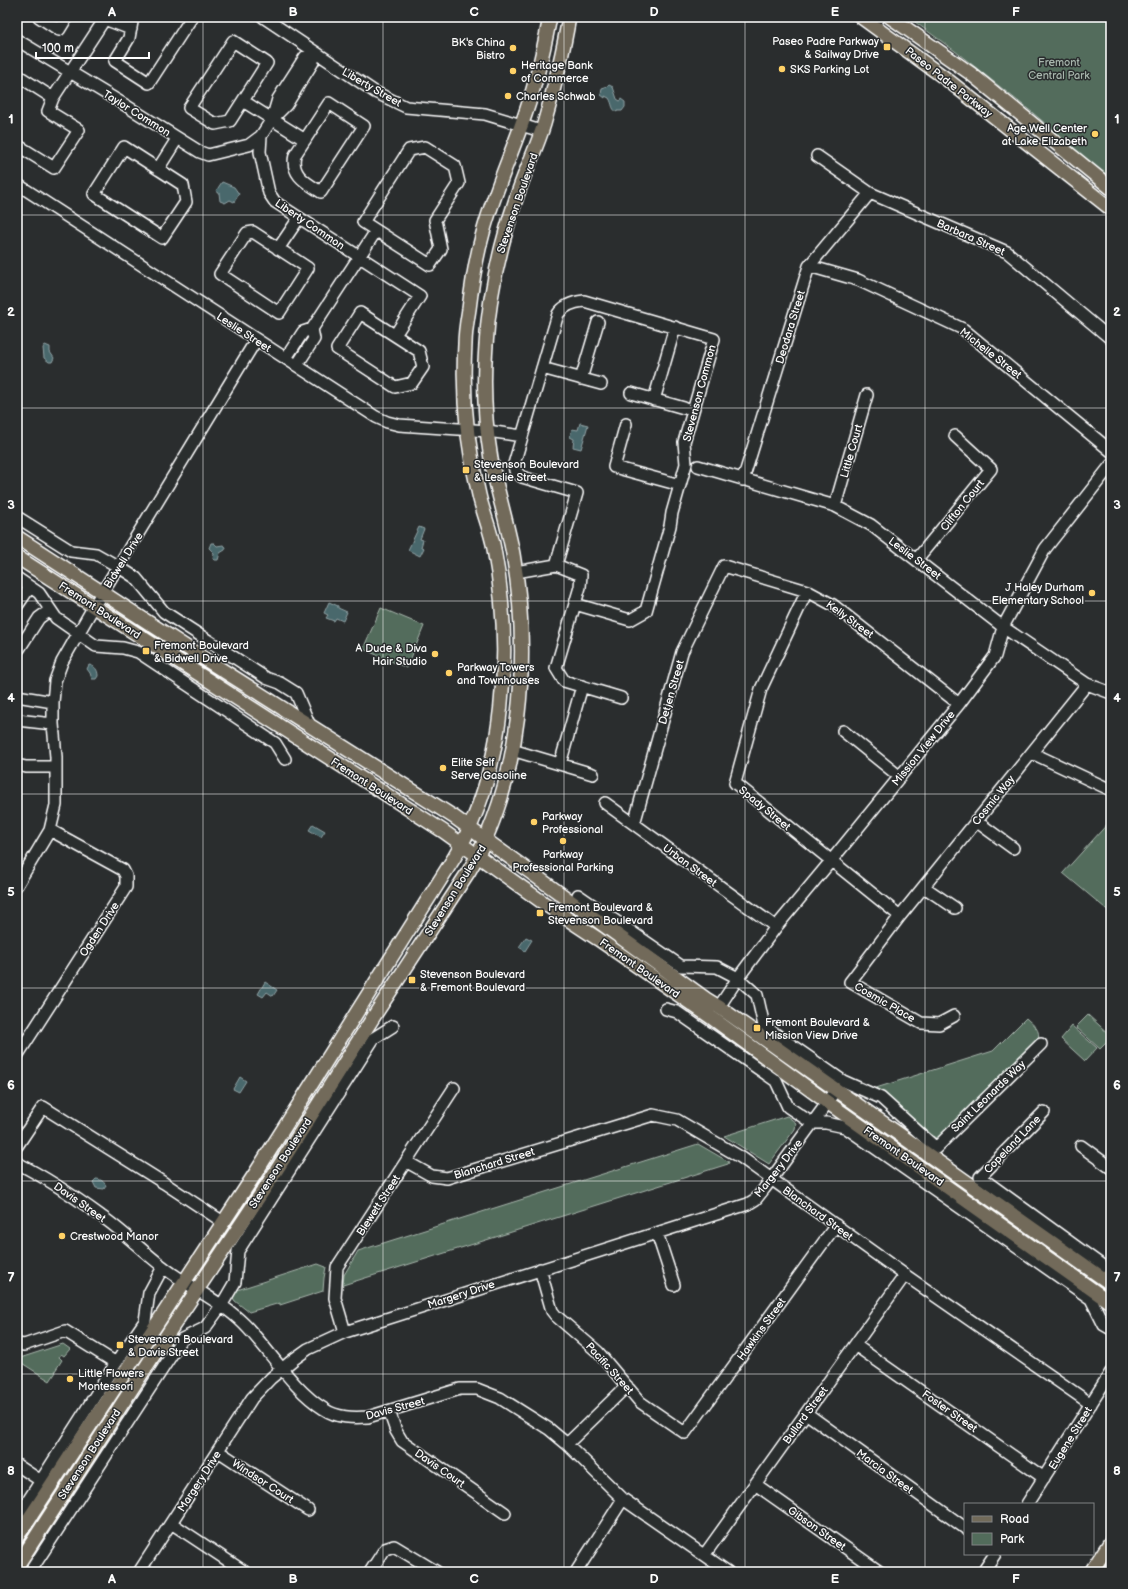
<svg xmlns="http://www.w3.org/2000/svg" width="1128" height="1589" font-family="'Balsamiq Sans',sans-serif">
<rect width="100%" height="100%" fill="#2a2d2e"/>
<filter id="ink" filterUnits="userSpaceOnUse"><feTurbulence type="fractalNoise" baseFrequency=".025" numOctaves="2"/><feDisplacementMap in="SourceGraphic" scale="8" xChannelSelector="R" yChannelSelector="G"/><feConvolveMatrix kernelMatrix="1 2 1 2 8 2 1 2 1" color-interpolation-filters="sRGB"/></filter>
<g filter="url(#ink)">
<path fill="#526c5b" stroke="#a8b6ad" d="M 908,17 L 1111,17 L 1111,182 L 1078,156 L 1062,138 L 1033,113 L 955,51 Z
M 381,608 L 424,626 L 407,668 L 363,649 Z
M 1111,820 L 1111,913 L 1063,873 Z
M 1088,1015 L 1111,1036 L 1111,1038 L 1100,1049 L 1076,1027 Z
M 1026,1018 C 1034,1026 1041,1029 1038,1041 L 938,1139 L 914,1122 L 902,1108 L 876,1088 L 993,1051 Z
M 1072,1026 L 1097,1048 L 1085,1061 L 1061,1039 Z
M 787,1116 L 796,1123 L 795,1129 L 769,1164 L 724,1136 Z
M 698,1144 L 729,1162 L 728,1164 L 343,1285 L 344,1275 L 358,1251 Z
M 318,1264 L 326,1267 L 324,1278 L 323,1291 L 280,1305 L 280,1303 L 249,1312 L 235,1301 L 233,1298 L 237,1290 Z
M 63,1344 L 70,1349 L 64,1356 L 61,1354 L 59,1357 L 62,1360 L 55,1371 L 56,1372 L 50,1381 L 17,1360 L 17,1359 Z"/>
<path fill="#4a686c" stroke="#92a4a7" d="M 609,85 L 613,87 L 617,99 L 620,101 L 621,99 L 625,102 L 625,107 L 622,111 L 617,111 L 617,112 C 611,109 613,104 609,98 L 605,96 L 605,98 L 601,95 L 602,88 L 608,86 Z
M 222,182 L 234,187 L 239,194 L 234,202 L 230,200 L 225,203 L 220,201 L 219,193 L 216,191 Z
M 45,345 L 50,347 L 50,352 L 54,358 L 52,362 L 49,362 L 44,358 L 43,348 Z
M 580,423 L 588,425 L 581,449 L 573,447 L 574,439 L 570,437 L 572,429 L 578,430 Z
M 419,527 L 424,529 L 420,539 L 423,540 L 421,547 L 424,548 L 420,556 L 408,550 Z
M 211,543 L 214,543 L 217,546 L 223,545 L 226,547 L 225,550 L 220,553 L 218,560 L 214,560 L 213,559 L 214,553 L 209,548 Z
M 329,602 L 338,606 L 338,608 L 347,612 L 343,621 L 336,618 L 334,621 L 326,618 L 328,615 L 324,613 Z
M 89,665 C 95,666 98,670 98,676 L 96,679 L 92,679 L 90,673 L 87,669 Z
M 313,824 L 325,831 L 321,837 L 309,830 Z
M 526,937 L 532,940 L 525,951 L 519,947 Z
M 265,982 L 277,990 L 273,996 L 267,992 L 263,997 L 258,994 Z
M 240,1077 L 246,1081 L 239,1092 L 233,1089 Z
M 96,1179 C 100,1179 104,1181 106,1186 L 104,1189 L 96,1188 L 93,1182 Z"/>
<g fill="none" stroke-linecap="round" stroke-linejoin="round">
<g stroke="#fff" stroke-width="14">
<path id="minor" d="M 39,17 L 59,30 L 67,17
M 99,17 L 131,29
M 133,17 L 129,38 L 115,61 L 149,83 L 192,17
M 263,17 L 375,92 L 406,107 L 485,114 L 541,131
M 874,26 L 879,17
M 17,40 L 125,105 L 200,152 L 208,155 L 249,145 L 261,136
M 233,41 L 267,63 L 230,121 L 215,124 L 189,108 Z
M 17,75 L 53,98
M 243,101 L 305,140
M 329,103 L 364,126 L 321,192 C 307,183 290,175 295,155 Z
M 272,119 L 278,99 L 285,88 L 305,57 L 313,52 L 313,62 L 286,105 L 272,119 L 261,136 L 260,152 L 269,193 L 275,202 L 420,296 L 395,335
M 17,145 L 54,168 L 79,130 L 48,111 L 53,98 L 104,20
M 124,147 L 183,185 L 186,202 L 162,238 L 94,194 Z
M 425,147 L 455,166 L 459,183 L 435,220 L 441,249 L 430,265 L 363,222 L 409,150 Z
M 817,156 L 870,193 L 1007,252 L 1111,339
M 158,169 L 177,139
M 17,184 L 376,417 L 387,422 L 399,425 L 488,431 L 522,436
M 253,232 L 308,268 L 279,313 L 220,274 L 247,233 Z
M 278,249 L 299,218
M 809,266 L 858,280 L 963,329 L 1111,451
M 360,313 L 419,351 L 423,367 L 412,383 L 395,387 L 337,349 Z
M 286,358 L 303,332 L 312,329
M 297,365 L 314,339 L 312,329 L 376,231
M 542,368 L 601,384
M 581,379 L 598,322
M 631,393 L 684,408
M 654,400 L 675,327
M 626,424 L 614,467 L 680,485
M 698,466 L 835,506 L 871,525 L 1003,627 L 1087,684 L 1111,693
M 743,480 L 809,266 L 870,193
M 835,506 L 867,395
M 17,517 L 71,551 L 96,554 L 119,567 L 136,578 L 164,612 L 266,678 L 280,683 L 296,693 L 310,726
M 917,559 L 991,469 L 955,436
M 516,572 L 556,565
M 17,578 L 39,593 L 56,618 L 96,646 L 123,648 L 138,652 L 275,743 L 285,759
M 807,591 L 761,689 L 735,783 L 900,916
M 575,604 L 630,620 L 646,611 L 670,526 L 672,513 L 686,464 L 684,442 L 714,339 L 584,301 C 574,302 564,305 558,314 L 514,464 L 515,471 L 522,477 L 577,493 L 556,565 L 581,575 L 580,587 L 556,668 L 564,681 L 621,698
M 17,606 L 30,587
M 17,648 L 19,649 L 39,618 L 50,610
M 17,696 L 53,702
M 17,720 L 53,724
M 843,731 L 900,777
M 512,750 L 593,774
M 1032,753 L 1111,790
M 560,764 L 582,686
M 17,765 L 26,767 L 56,767
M 605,803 L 776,927
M 976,821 L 1013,848
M 634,824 L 682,652 L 724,566 L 807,591 L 833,605 L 959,704
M 17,885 L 50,830 L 56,805 L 56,757 L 53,724 L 53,702 L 55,681 L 62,662 L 94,606 L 256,340
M 924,887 L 955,908
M 578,895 L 681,966 L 717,967 L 738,978 L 757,995 L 764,1026 L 843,1081 L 881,1098 L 936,1148 L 1041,1044
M 719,1007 L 738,978 L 776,927 L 831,861 L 959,704 L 995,656 L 1003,627 L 1045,549 L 1111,465
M 666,1009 L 677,1012 L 776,1081 L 788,1107 L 812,1123 L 826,1123 L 845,1127 L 1091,1299 L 1104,1325 L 1111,1329
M 954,1016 L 939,1024 L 921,1023 L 850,982 L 900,916 L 1087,684
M 17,1056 L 126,887 L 126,876 L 123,870 L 50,830
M 1044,1112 L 980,1177 L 1104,1267 L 1111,1268
M 17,1146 L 43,1107 L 164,1183 L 223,1222
M 1081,1146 L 1111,1168
M 407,1162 L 432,1176 L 447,1178 L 653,1115 L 677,1120 L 742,1158 L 905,1275 L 1091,1404
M 17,1163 C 47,1178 75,1197 101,1216 C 123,1231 141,1250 162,1266 C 188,1287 220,1300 244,1324 C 270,1350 292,1389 324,1409 C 337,1418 353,1418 368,1417 L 460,1389 L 477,1389 L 500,1398 L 549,1429 L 567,1444 L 623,1499 L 728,1572
M 657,1233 L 674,1285
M 540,1269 L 552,1311 L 556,1316 L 598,1352 L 640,1402 L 685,1433 L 836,1225
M 345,1332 L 335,1298 L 337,1267 L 454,1088
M 17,1344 L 24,1345 L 65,1331 L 116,1363
M 855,1345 L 1044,1478
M 389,1411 L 396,1431 L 402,1441 L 505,1513
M 806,1413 L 965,1528
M 567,1444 L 627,1386
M 218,1451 L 308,1510
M 17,1465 L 41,1481
M 755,1484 L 880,1572
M 1027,1504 L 1111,1372
M 17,1518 L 116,1363 L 145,1321 L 149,1293 L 163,1267
M 171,1523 L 245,1572
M 705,1554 L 905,1275
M 30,1572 L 182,1339 L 205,1328 L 221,1306 L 235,1282 L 238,1251 L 374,1038 L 393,1026
M 139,1572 L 252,1398 L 271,1378 L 294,1359 L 308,1349 L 345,1332 L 748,1204 L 756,1199 L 764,1189 L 836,1091
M 370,1572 L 385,1549 L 394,1546 L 437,1572
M 576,1572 L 623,1499
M 983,1572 L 995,1554"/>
</g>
<g stroke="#fff" stroke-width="16">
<path id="major" d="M 861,17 L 945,78 L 1111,209
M 890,17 L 970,73 L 1111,188
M 17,537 L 186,647 L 454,817 L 706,999 L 719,1007 L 1111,1284
M 17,557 L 443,831 L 545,904 L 598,939 L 712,1018 L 827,1102 L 1111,1303
M 17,1537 L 255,1174 L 454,858 C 506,770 513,648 494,549 C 491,531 483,513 479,495 C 467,446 462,395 465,344 C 465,332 467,321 469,309 C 472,283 476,258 483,233 C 493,196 508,162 521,126 C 534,91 543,54 550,17
M 17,1566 L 155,1353 L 269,1182 L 376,1013 L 469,871 C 522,781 531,656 513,554 C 507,522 497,491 491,459 C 485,423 483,382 486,345 C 489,295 500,246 516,199 C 524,173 536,150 544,124 C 554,89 563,53 569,17
M 1091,1572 L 1111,1541
M 1110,1572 L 1111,1570"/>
</g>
<use href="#minor" stroke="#2a2d2e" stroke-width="11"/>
<use href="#major" stroke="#726b5a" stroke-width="13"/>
</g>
</g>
<path fill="none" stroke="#fff" stroke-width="1" stroke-opacity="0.55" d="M 203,17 L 203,1572M 383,17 L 383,1572M 564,17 L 564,1572M 745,17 L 745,1572M 925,17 L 925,1572M 17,215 L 1111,215M 17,408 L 1111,408M 17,601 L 1111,601M 17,794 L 1111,794M 17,988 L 1111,988M 17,1181 L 1111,1181M 17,1374 L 1111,1374"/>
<g fill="#ffd166" stroke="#2a2d2e" stroke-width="1.5">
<rect x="883" y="43" width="8" height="8" rx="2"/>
<circle cx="513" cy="48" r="4"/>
<circle cx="782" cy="69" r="4"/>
<circle cx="513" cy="71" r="4"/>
<circle cx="508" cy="96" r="4"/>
<circle cx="1095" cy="134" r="4"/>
<rect x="462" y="466" width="8" height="8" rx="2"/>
<circle cx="1092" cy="593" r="4"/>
<rect x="142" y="647" width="8" height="8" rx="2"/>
<circle cx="435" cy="654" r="4"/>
<circle cx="449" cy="673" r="4"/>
<circle cx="443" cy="768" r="4"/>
<circle cx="534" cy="822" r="4"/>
<circle cx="563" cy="841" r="4"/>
<rect x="536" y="909" width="8" height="8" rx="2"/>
<rect x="408" y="976" width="8" height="8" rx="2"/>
<rect x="753" y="1024" width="8" height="8" rx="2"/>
<circle cx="62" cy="1236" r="4"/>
<rect x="116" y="1341" width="8" height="8" rx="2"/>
<circle cx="70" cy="1379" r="4"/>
</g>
<g text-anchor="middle" stroke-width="3" stroke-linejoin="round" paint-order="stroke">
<g font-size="11" fill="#fff" stroke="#2a2d2e" text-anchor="start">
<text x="879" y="45" text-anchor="end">Paseo Padre Parkway<tspan x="879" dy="13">&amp; Sailway Drive</tspan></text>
<text x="505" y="46" text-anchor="end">BK's China<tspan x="505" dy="13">Bistro</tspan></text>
<text x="521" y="69">Heritage Bank<tspan x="521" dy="13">of Commerce</tspan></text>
<text x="790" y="73">SKS Parking Lot</text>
<text x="516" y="100">Charles Schwab</text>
<text x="1087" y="132" text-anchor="end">Age Well Center<tspan x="1087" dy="13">at Lake Elizabeth</tspan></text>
<text x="474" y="468">Stevenson Boulevard<tspan x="474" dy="13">&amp; Leslie Street</tspan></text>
<text x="1084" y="591" text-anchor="end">J Haley Durham<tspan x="1084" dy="13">Elementary School</tspan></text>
<text x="154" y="649">Fremont Boulevard<tspan x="154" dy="13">&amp; Bidwell Drive</tspan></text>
<text x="427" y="652" text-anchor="end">A Dude &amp; Diva<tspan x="427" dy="13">Hair Studio</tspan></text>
<text x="457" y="671">Parkway Towers<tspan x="457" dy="13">and Townhouses</tspan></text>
<text x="451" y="766">Elite Self<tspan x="451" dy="13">Serve Gasoline</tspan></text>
<text x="542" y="820">Parkway<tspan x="542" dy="13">Professional</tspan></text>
<text x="563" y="858" text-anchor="middle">Parkway<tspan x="563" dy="13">Professional Parking</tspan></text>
<text x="548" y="911">Fremont Boulevard &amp;<tspan x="548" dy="13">Stevenson Boulevard</tspan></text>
<text x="420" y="978">Stevenson Boulevard<tspan x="420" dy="13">&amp; Fremont Boulevard</tspan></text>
<text x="765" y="1026">Fremont Boulevard &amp;<tspan x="765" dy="13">Mission View Drive</tspan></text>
<text x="70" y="1240">Crestwood Manor</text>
<text x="128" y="1343">Stevenson Boulevard<tspan x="128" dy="13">&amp; Davis Street</tspan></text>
<text x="78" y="1377">Little Flowers<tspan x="78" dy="13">Montessori</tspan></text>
</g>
<g font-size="11" fill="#a8b6ad" stroke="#2a2d2e">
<text x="1059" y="66">Fremont<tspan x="1059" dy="13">Central Park</tspan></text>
</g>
<g font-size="11" fill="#fff" stroke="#2a2d2e">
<text transform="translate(949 82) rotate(38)" y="4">Paseo Padre Parkway</text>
<text transform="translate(372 87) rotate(30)" y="4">Liberty Street</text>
<text transform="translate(137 113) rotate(32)" y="4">Taylor Common</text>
<text transform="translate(517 203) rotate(-71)" y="4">Stevenson Boulevard</text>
<text transform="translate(310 224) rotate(34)" y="4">Liberty Common</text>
<text transform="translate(971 237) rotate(24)" y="4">Barbara Street</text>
<text transform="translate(790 327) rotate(-73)" y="4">Deodara Street</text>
<text transform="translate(244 332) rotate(33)" y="4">Leslie Street</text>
<text transform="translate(991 353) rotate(38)" y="4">Michelle Street</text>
<text transform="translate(699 393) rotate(-75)" y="4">Stevenson Common</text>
<text transform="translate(851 451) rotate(-74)" y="4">Little Court</text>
<text transform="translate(962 505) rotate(-51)" y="4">Clifton Court</text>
<text transform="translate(915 558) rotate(37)" y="4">Leslie Street</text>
<text transform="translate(123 560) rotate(-58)" y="4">Bidwell Drive</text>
<text transform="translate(100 610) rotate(33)" y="4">Fremont Boulevard</text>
<text transform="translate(850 619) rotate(36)" y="4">Kelly Street</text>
<text transform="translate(671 692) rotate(-74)" y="4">Detjen Street</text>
<text transform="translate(923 748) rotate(-51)" y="4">Mission View Drive</text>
<text transform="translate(372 786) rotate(33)" y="4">Fremont Boulevard</text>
<text transform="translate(993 800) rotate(-51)" y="4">Cosmic Way</text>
<text transform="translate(765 808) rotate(39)" y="4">Spady Street</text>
<text transform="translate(690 865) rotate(36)" y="4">Urban Street</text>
<text transform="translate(455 890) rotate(-58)" y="4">Stevenson Boulevard</text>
<text transform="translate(99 929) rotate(-57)" y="4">Ogden Drive</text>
<text transform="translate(640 968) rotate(35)" y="4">Fremont Boulevard</text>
<text transform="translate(885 1002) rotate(30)" y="4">Cosmic Place</text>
<text transform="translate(988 1096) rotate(-44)" y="4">Saint Leonards Way</text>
<text transform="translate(1012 1144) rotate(-46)" y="4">Copeland Lane</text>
<text transform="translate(904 1156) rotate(35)" y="4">Fremont Boulevard</text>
<text transform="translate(280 1163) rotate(-57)" y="4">Stevenson Boulevard</text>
<text transform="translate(494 1163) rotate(-17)" y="4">Blanchard Street</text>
<text transform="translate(778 1168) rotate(-52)" y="4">Margery Drive</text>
<text transform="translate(80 1202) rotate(35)" y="4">Davis Street</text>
<text transform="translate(378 1205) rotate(-57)" y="4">Blewett Street</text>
<text transform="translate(818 1213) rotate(36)" y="4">Blanchard Street</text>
<text transform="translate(461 1294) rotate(-18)" y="4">Margery Drive</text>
<text transform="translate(761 1329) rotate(-54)" y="4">Hawkins Street</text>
<text transform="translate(610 1368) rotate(48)" y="4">Pacific Street</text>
<text transform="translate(395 1408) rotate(-15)" y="4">Davis Street</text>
<text transform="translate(950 1411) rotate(35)" y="4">Foster Street</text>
<text transform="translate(805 1415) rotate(-54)" y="4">Bullard Street</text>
<text transform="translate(1070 1438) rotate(-58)" y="4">Eugene Street</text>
<text transform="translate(89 1454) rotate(-57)" y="4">Stevenson Boulevard</text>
<text transform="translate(440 1468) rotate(35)" y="4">Davis Court</text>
<text transform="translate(885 1471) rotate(36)" y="4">Marcia Street</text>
<text transform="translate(199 1481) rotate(-57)" y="4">Margery Drive</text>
<text transform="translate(263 1481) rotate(33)" y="4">Windsor Court</text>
<text transform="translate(817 1528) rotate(35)" y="4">Gibson Street</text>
</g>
</g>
<rect width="1128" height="1589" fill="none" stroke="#2a2d2e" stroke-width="44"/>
<rect x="964" y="1503" width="130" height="52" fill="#2a2d2e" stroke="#7f8182"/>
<rect x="972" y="1516" width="20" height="6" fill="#726b5a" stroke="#7f8182"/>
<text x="1000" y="1523" font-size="12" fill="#ffffff">Road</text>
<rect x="972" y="1533" width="20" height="12" fill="#526c5b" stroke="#7f8182"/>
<text x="1000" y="1543" font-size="12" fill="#ffffff">Park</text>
<path d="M36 52v6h113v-6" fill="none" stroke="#ffffff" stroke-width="2"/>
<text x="42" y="52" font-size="12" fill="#ffffff" stroke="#2a2d2e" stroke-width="3" paint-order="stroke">100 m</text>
<rect x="22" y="22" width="1084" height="1545" fill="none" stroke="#fff" stroke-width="1.5"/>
<g font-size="13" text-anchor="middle" font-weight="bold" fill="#fff">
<text x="112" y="16">A</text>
<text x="293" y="16">B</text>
<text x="474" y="16">C</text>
<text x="654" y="16">D</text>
<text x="835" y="16">E</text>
<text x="1016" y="16">F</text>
<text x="11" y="123">1</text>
<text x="1117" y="123">1</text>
<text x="11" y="316">2</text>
<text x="1117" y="316">2</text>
<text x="11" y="509">3</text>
<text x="1117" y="509">3</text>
<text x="11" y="702">4</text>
<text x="1117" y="702">4</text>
<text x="11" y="896">5</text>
<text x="1117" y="896">5</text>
<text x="11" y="1089">6</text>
<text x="1117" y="1089">6</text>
<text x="11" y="1282">7</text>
<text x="1117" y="1282">7</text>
<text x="11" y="1475">8</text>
<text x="1117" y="1475">8</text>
<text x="112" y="1583">A</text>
<text x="293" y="1583">B</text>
<text x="474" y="1583">C</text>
<text x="654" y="1583">D</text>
<text x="835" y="1583">E</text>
<text x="1016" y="1583">F</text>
</g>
</svg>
